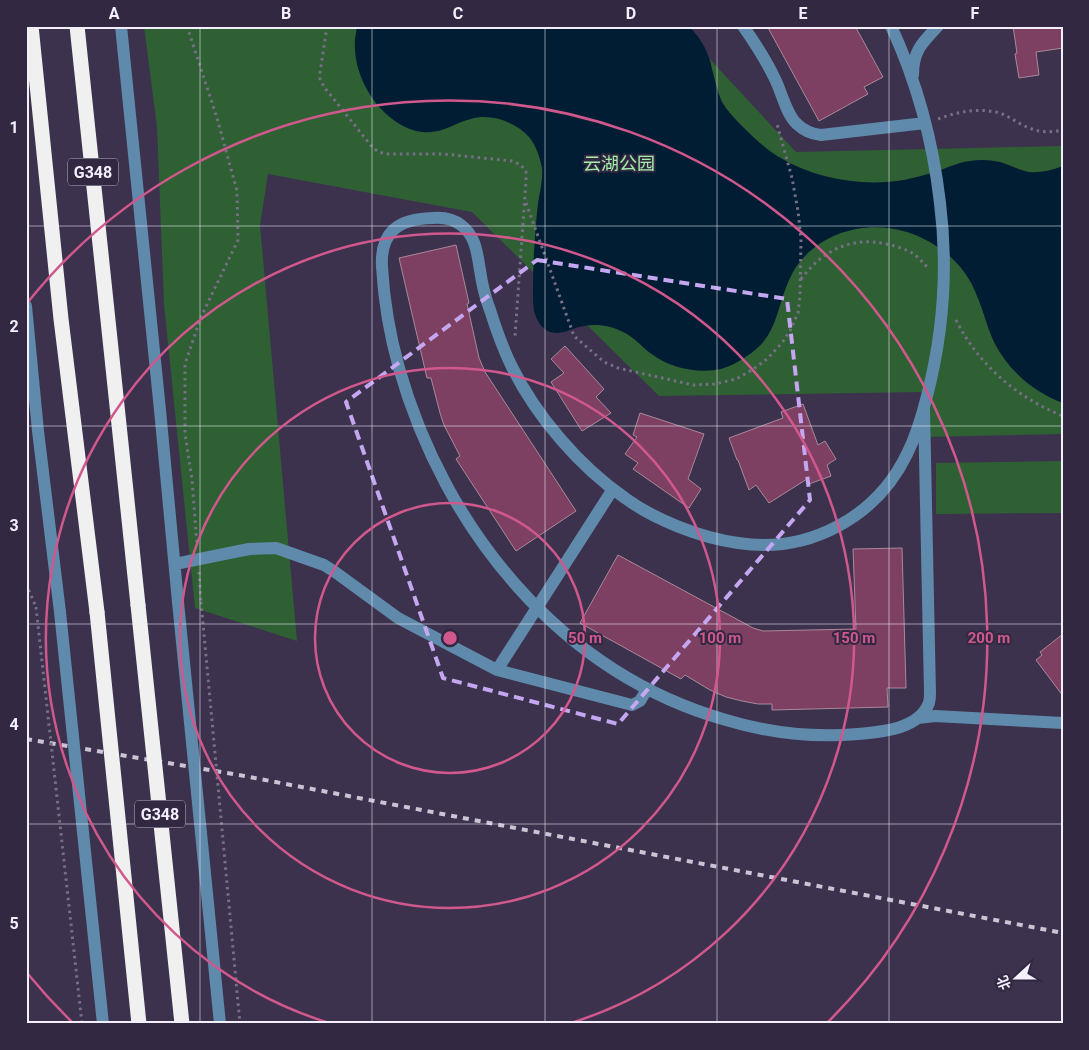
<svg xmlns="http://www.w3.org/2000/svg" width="1089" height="1050" font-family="Roboto,'Noto Sans SC',sans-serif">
<rect width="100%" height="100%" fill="#3c324d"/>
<path fill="#2f6034" d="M 144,26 L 679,26 L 796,152 L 1063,146 L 1063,434 L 924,437 L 923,392 L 659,396 L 472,212 L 268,174 L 260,225 L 297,641 L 195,608 L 164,304 L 157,127 Z
M 1063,461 L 1063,513 L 936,514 L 936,463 Z"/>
<path fill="#011d34" d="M 357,26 L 689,26 C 701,39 709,52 712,69 C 715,80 717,91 722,102 C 728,112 736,120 744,128 C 755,139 766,149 779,157 C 815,179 863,187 904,180 C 917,177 929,174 941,170 C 951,166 960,162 970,161 C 980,159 991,160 1000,162 C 1010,165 1019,170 1029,172 C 1041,173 1052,170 1063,166 L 1063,403 C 1034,392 1009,371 995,344 C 987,328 984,312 977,296 C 966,265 938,242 907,232 C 863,218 810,235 790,278 C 776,308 778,337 747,356 C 738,362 731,366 721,369 C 697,374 670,368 650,353 C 641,346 634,337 623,332 C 610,325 594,323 579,327 C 568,330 558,337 546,330 C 540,326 536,319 534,311 C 533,304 533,296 533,289 C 533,260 535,231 538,203 C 540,191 543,180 542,168 C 540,158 536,145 529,137 C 515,122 491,113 471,119 C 454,123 443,134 422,132 C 385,127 356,84 355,49 C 354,41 356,34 357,26 Z"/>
<path fill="#7d4062" stroke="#a89" d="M 767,26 L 855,26 L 883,77 L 864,87 L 868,94 L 819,121 Z
M 1013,26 L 1063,26 L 1063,48 L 1036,52 L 1039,75 L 1019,78 L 1015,54 L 1017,53 Z
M 456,245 L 469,303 L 467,304 L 479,358 L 485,372 L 576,511 L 516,551 L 456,459 L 460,456 L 444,425 L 440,413 L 431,378 L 427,378 L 399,258 Z
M 565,346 L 604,389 L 596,397 L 611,413 L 582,431 L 551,382 L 564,373 L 551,359 Z
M 803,404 L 818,445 L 825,441 L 836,459 L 827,465 L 831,476 L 809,484 L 807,479 L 769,503 L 756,485 L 749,490 L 738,460 L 737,460 L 729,438 L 783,418 L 781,412 Z
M 640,413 L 704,434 L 688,479 L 701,489 L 689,508 L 633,469 L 638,463 L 625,454 L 637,437 L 633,435 Z
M 902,548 L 906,688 L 887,688 L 888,707 L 772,710 L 772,704 L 758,704 L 742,701 L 726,697 L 710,690 L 685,675 L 681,679 L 580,623 L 618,555 L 753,628 L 763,631 L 856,629 L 853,549 Z
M 1063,634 L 1063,696 L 1036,660 L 1042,655 L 1040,652 Z"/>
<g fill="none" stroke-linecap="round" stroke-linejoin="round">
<path stroke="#776f86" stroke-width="3" stroke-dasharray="2.5 4" stroke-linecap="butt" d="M 187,26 L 217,118 L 237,191 L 238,240 L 201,317 L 185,364 L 185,434 L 192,479 L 197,546
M 327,26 L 320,73 L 320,79 L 324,87 L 373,148 L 379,152 L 386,154 L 444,154 L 512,161 L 521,165 L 526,172 L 526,181 L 515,336
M 938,119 C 957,112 976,108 996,112 C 1009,115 1019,125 1032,129 C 1042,133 1052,132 1063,130
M 526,203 L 574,336 L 604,362 L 618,368 L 693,385 L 715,384 L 736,379 L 752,370 L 767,359 L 782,343 L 790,331 L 798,313 L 800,296 L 801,239 L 798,211 L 792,178 L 777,124
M 801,279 C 822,251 851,236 886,244 C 896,246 907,249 915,255 C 920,259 924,264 929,269
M 956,320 C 978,364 1017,398 1063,416
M 199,572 L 201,602
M 26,584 L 36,607"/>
<path stroke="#5f8aab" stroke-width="12" d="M 121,26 L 160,410 L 178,602
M 743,26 C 755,43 766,60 775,79 C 782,93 786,114 797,124 C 804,131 812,134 821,135 L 925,123
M 891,26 C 917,82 933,142 940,203 C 948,267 943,334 927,396 C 922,416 916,436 907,454 C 876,518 808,554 738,543 C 701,538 655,520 625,498 C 580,467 536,416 512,367 C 503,349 496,329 490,310 C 485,297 482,284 480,270 C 477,253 476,236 461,225 C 452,218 442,217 432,218 C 398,219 380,232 382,267 C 384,301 390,336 399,368 C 445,530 561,673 726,720 C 769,733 813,738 858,734 C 882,732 919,729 929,703 C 930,699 930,696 930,693 L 924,409
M 913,75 C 913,51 922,43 938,26
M 26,306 L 38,431 L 60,612
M 175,564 L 249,549 L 276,548 L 324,565 L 335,572 L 398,618 L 497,670 L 632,705 L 640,701 L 647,689
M 497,670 L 613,489
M 918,718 L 935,716 L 1063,723"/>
<path stroke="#f0f0f0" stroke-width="15" d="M 31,26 L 61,319 L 97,612
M 77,26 L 138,605"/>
<path stroke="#cac4d5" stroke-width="4" stroke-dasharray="6 6" stroke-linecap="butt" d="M 26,739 L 239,775 L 1063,933"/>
<path stroke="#776f86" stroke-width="3" stroke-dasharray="2.5 4" stroke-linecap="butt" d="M 201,602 L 240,1024
M 36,607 L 82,1024"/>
<path stroke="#5f8aab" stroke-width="12" d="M 178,602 L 220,1024
M 60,612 L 103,1024"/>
<path stroke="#f0f0f0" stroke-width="15" d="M 138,605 L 182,1024
M 97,612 L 139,1024"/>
</g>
<path fill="none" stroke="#c5a7f1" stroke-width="4" stroke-dasharray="10 6" stroke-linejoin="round" d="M 537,260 L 787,299 L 810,500 L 618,724 L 443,678 L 346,402 Z"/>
<path fill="none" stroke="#f3effd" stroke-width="1" stroke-opacity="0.55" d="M 200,26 L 200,1024M 372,26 L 372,1024M 545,26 L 545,1024M 717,26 L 717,1024M 889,26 L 889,1024M 26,226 L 1063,226M 26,426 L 1063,426M 26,624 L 1063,624M 26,824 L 1063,824"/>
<g fill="none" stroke="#d1588c" stroke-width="2.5">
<circle cx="450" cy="638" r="135"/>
<circle cx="450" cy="638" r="270"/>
<path d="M329 1023A404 404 0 1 1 571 1023"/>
<path d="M72 1022A539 539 0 0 1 28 974M28 302A539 539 0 1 1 828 1022"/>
</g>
<g text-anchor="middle" stroke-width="4" stroke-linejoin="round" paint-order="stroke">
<g fill="#322842" stroke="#b9b3c5" stroke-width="1">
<rect x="68" y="158.5" width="50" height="27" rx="4"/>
<rect x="135" y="800.5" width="50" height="27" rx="4"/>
</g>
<g font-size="16" font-weight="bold" fill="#f3effd">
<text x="93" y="178">G348</text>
<text x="160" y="820">G348</text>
</g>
<g font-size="18" fill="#a2eea6" stroke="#322842">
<text x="619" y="170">云湖公园</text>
</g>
</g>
<circle cx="450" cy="638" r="8" fill="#d1588c" stroke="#322842" stroke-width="2.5"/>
<g font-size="15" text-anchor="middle" font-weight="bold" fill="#d1588c" stroke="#322842" stroke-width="4" stroke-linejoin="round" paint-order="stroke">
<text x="585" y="643">50 m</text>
<text x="720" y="643">100 m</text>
<text x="854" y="643">150 m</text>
<text x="989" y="643">200 m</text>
</g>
<rect width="1089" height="1050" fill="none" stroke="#322842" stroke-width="55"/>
<g transform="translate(1016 978) rotate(249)" stroke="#322842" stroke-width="4" paint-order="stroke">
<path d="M0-4L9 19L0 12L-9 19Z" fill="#f3effd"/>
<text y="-8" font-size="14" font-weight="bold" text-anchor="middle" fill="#f3effd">北</text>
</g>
<rect x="28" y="28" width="1034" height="994" fill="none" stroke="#f3effd" stroke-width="2"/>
<g font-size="16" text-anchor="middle" font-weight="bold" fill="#f3effd">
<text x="114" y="19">A</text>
<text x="286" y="19">B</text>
<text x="458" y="19">C</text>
<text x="631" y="19">D</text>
<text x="803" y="19">E</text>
<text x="975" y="19">F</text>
<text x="14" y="133">1</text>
<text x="14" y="332">2</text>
<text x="14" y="531">3</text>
<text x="14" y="730">4</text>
<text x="14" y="929">5</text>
</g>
</svg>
